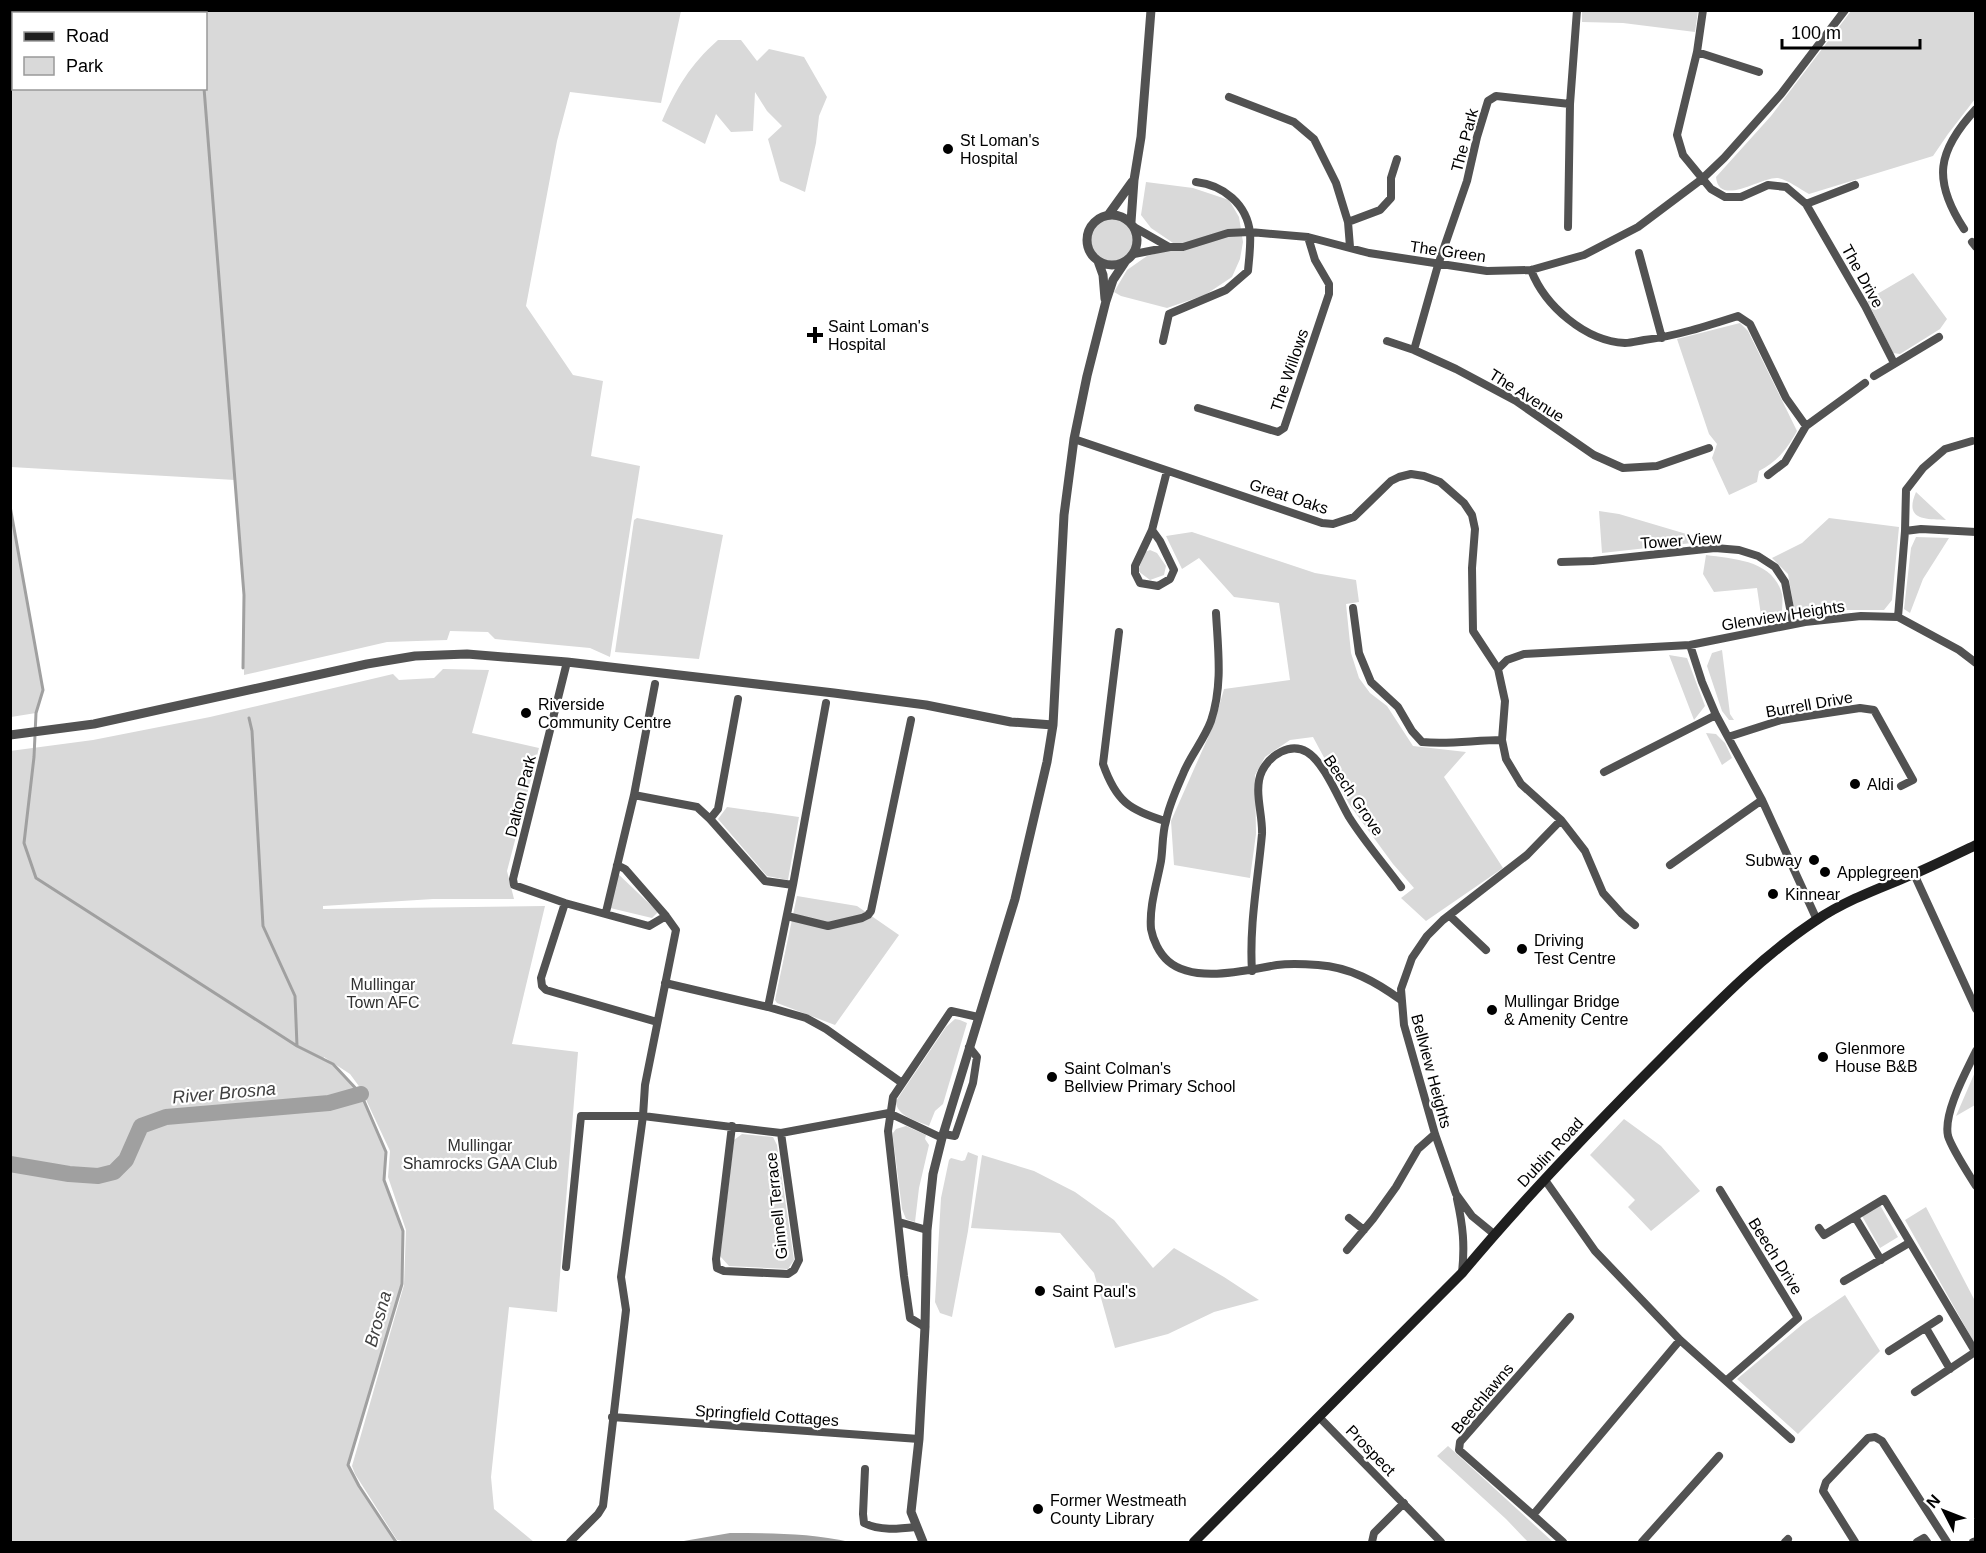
<svg xmlns="http://www.w3.org/2000/svg" width="1986" height="1553" font-family="Helvetica,sans-serif">
<rect width="100%" height="100%" fill="#fff"/>
<path fill="#d9d9d9" fill-rule="evenodd" d="M 10,11 L 681,11 L 661,103 L 570,92 L 557,141 L 526,306 L 573,375 L 603,381 L 591,456 L 640,466 L 610,657 L 590,648 L 495,639 L 488,632 L 450,631 L 447,640 L 387,642 L 244,675 L 244,595 L 235,480 L 11,467 ZM 14,14 L 206,14 L 206,88 L 14,88 Z
M 1582,11 L 1582,10 L 1698,11 L 1695,32 L 1623,23 L 1582,22 Z
M 1851,11 L 1975,11 L 1975,99 L 1948,134 L 1933,156 L 1809,194 C 1800,189 1788,180 1778,178 C 1762,176 1719,208 1716,177 L 1771,116 Z
M 718,40 L 741,40 L 757,61 L 769,49 L 804,57 L 827,97 L 819,116 L 816,143 L 805,192 L 780,181 L 768,139 L 782,126 L 767,111 L 755,92 L 753,131 L 731,132 L 716,114 L 705,144 L 662,121 C 677,87 690,65 718,40 Z
M 1146,182 L 1193,188 L 1229,200 L 1239,217 L 1243,242 L 1240,259 L 1232,277 L 1205,295 L 1167,308 L 1121,296 L 1114,292 L 1127,270 L 1147,256 L 1179,247 L 1151,228 L 1141,215 Z
M1091 240a22 22 0 1 1 44 0a22 22 0 1 1-44 0Z
M 1913,273 L 1947,319 L 1940,329 L 1900,354 L 1893,353 L 1867,300 Z
M 1740,323 L 1748,331 L 1797,431 C 1787,449 1778,461 1759,471 L 1757,482 L 1729,495 L 1712,458 L 1717,444 L 1709,434 L 1677,339 Z
M 1916,492 L 1946,520 C 1924,519 1904,520 1916,492 Z
M 10,506 L 43,690 L 36,713 L 11,717 Z
M 1599,511 L 1619,514 L 1710,541 L 1602,553 Z
M 637,518 L 723,535 L 699,659 L 615,652 L 634,520 Z
M 1829,518 L 1899,527 L 1892,600 L 1884,610 L 1848,610 L 1795,614 L 1788,574 L 1772,558 L 1802,543 Z
M 1192,532 L 1315,573 L 1356,580 L 1359,602 L 1346,604 L 1351,653 L 1359,678 L 1370,693 L 1387,706 L 1413,746 L 1466,752 L 1444,777 L 1503,868 L 1426,921 L 1401,898 L 1414,888 L 1393,864 L 1349,804 L 1313,737 L 1290,740 L 1265,757 L 1255,775 L 1256,834 L 1250,878 L 1174,865 L 1171,821 L 1214,724 L 1224,689 L 1290,680 L 1279,603 L 1234,597 L 1199,558 L 1182,569 L 1166,536 Z
M 1916,537 L 1949,538 L 1923,579 L 1910,613 L 1904,609 L 1911,548 Z
M 1150,550 L 1157,553 L 1166,566 L 1164,575 L 1150,580 L 1138,571 L 1145,552 Z
M 1706,555 C 1734,559 1773,560 1782,594 C 1783,600 1782,607 1782,613 L 1762,622 L 1757,588 L 1714,592 L 1703,574 Z
M 1722,650 L 1730,714 L 1734,720 L 1729,720 L 1722,711 L 1707,666 L 1712,653 Z
M 1669,655 L 1687,658 L 1705,706 L 1694,720 Z
M 443,669 L 489,670 L 472,733 L 539,748 L 507,871 L 514,899 L 433,899 L 323,906 L 323,909 L 545,906 L 512,1044 L 578,1052 L 557,1312 L 509,1307 L 491,1477 L 494,1509 L 534,1542 L 407,1542 L 397,1540 L 355,1474 L 352,1466 L 404,1285 L 406,1230 L 388,1177 L 390,1151 L 361,1089 L 350,1074 L 324,1057 L 323,1059 L 333,1064 L 361,1094 L 386,1152 L 384,1180 L 403,1231 L 402,1284 L 348,1465 L 359,1486 L 396,1542 L 11,1542 L 10,751 L 93,740 L 210,717 L 393,674 L 399,680 L 434,678 Z
M 1706,733 L 1716,734 L 1725,743 L 1732,758 L 1722,765 Z
M 727,807 L 799,817 L 788,880 L 767,876 L 718,819 Z
M 615,871 L 658,912 L 652,918 L 606,907 Z
M 797,896 L 857,906 L 899,935 L 835,1025 L 777,1003 L 775,1000 Z
M 955,1019 L 960,1020 L 967,1023 L 943,1104 L 935,1111 L 929,1126 C 917,1121 896,1116 896,1101 L 946,1027 Z
M 1975,1072 L 1975,1105 L 1956,1116 Z
M 1624,1119 L 1661,1146 L 1700,1191 L 1651,1231 L 1628,1207 L 1635,1200 L 1590,1155 Z
M 906,1126 L 926,1135 L 925,1139 L 929,1145 L 919,1188 L 915,1222 L 906,1219 L 902,1209 L 893,1138 L 893,1133 L 896,1129 Z
M 742,1134 L 773,1137 L 777,1145 L 794,1260 L 788,1269 L 729,1266 L 720,1256 L 734,1140 Z
M 968,1152 L 978,1156 L 968,1231 L 952,1317 L 940,1313 L 935,1302 L 941,1198 L 949,1160 L 951,1158 L 962,1161 L 965,1160 Z
M 982,1155 L 1034,1171 L 1075,1192 L 1114,1220 L 1153,1268 L 1174,1248 L 1224,1277 L 1259,1300 L 1214,1312 L 1168,1334 L 1115,1348 L 1094,1273 L 1060,1233 L 971,1228 Z
M 1880,1205 L 1898,1237 L 1880,1248 L 1862,1216 Z
M 1926,1207 L 1975,1301 L 1975,1344 L 1905,1220 Z
M 1845,1295 L 1880,1351 L 1798,1434 L 1737,1379 L 1804,1323 Z
M 1448,1446 L 1553,1542 L 1528,1542 L 1506,1519 L 1437,1456 Z"/>
<path fill="#a0a0a0" d="M 730,1533 C 771,1533 810,1533 850,1542 L 678,1542 Z"/>
<g fill="none" stroke-linecap="round" stroke-linejoin="round">
<path stroke="#a0a0a0" stroke-width="3" d="M 198,10 L 198,14
M 204,88 L 244,595 L 243,668
M 10,506 L 43,690 L 36,713 L 34,757 L 24,843 L 36,878 L 297,1046 L 333,1064 L 361,1094 L 386,1152 L 384,1180 L 403,1231 L 402,1284 L 348,1465 L 359,1486 L 396,1542
M 249,718 L 252,731 L 263,926 L 295,996 L 297,1046"/>
<path stroke="#a0a0a0" stroke-width="16" d="M 10,1164 L 69,1174 L 98,1176 L 114,1172 L 126,1160 L 141,1126 L 166,1117 L 329,1103 L 361,1094"/>
<path stroke="#525252" stroke-width="8" d="M 1577,10 L 1570,104 L 1496,96 L 1488,101 L 1477,137 L 1467,181 L 1438,265 L 1414,350 L 1456,369 L 1516,401 L 1594,455 L 1623,468 L 1657,466 L 1709,448
M 1703,10 L 1697,52 L 1677,135 L 1683,155 L 1711,189 L 1725,197 L 1741,197 L 1768,185 L 1786,187 L 1806,204 L 1865,306 L 1894,363
M 1697,52 L 1759,72
M 1229,97 L 1294,122 L 1314,139 L 1336,183 L 1348,222 L 1350,247
M 1806,204 L 1855,185
M 1348,222 L 1380,210 L 1391,198 L 1391,178 L 1397,159
M 1134,227 L 1169,247
M 1568,227 L 1570,104
M 1964,229 C 1932,180 1937,151 1976,109
M 1972,242 L 1976,247
M 1639,253 L 1662,338
M 1134,254 L 1170,247 L 1183,247 L 1228,233 L 1250,232 L 1308,237 L 1369,253 L 1487,271 L 1531,270 L 1584,255 L 1638,227 L 1702,179 L 1724,158 L 1781,94 L 1845,10
M 1531,270 C 1545,306 1585,341 1625,343 C 1631,343 1638,341 1644,340 C 1676,336 1707,326 1738,316 L 1750,324 L 1786,398 L 1806,426 L 1785,462 L 1768,475
M 1163,341 L 1169,314 L 1226,290 L 1248,271 C 1249,259 1251,245 1250,233 C 1247,204 1223,185 1196,182
M 1387,341 L 1414,350
M 1874,376 L 1939,337
M 1198,408 L 1278,432 L 1284,428 L 1329,294 L 1329,284 L 1315,260 L 1308,237
M 1806,426 L 1865,383
M 1074,439 L 1322,523 L 1333,524 L 1354,517 L 1391,481 L 1399,477 L 1411,474 L 1424,476 L 1440,482 L 1464,503 L 1472,515 L 1475,529 L 1472,568 L 1473,631 L 1498,669 L 1505,701 L 1502,740 L 1506,759 L 1521,784 L 1561,820 L 1527,855 L 1443,920 L 1427,936 L 1412,958 L 1401,989 L 1404,1025 L 1435,1134 L 1456,1194 L 1472,1216 L 1494,1234
M 1152,530 L 1160,541 L 1174,570 L 1170,579 L 1158,586 L 1140,583 L 1135,573 L 1135,566 L 1152,530 L 1167,471
M 1905,531 L 1921,529 L 1976,532
M 1561,562 L 1593,561 L 1715,548 L 1739,550 L 1758,556 L 1775,567 L 1785,582 L 1793,624
M 1353,608 L 1359,653 L 1371,682 L 1398,707 L 1412,731 L 1422,742 C 1448,745 1475,740 1502,740
M 1216,613 C 1218,650 1223,685 1211,721 C 1204,740 1190,756 1183,774 C 1177,788 1169,805 1166,821 C 1162,834 1163,848 1161,861 C 1157,883 1149,906 1151,929 C 1153,940 1159,953 1168,961 C 1194,984 1246,970 1277,965 C 1290,963 1306,964 1318,965 C 1350,967 1376,982 1401,1000
M 1898,617 L 1905,531 L 1906,490 L 1923,468 L 1945,449 L 1972,441
M 1119,632 L 1103,764 C 1116,801 1129,810 1165,821
M 1690,645 L 1702,682 L 1716,715 L 1762,800 L 1817,920
M 1498,669 L 1507,660 L 1524,654 L 1690,645 L 1805,622 L 1861,616 L 1898,617 L 1959,650 L 1976,663
M 1728,737 L 1781,720 L 1860,708 L 1874,710 L 1913,780 L 1901,786
M 1604,772 L 1716,715
M 634,795 L 697,807 L 710,819 L 765,881 L 793,885 L 768,1007 L 665,983
M 710,819 L 718,809 L 738,699
M 1561,820 L 1585,851 L 1603,893 L 1622,914 L 1635,925
M 617,865 L 625,869 L 666,916
M 1670,865 L 1762,800
M 1914,874 L 1976,1009
M 793,885 L 826,703
M 565,903 L 541,978 L 542,986 L 546,990 L 657,1022
M 606,912 L 634,795 L 655,684
M 787,916 L 828,926 L 862,918 L 868,915 L 871,911 L 911,720
M 1450,916 L 1486,950
M 1252,971 C 1249,925 1258,880 1262,834 C 1263,814 1253,790 1262,771 C 1270,755 1290,742 1307,752 C 1324,762 1339,800 1349,817 C 1364,841 1384,864 1401,887
M 768,1007 L 806,1018 L 826,1029 L 902,1083
M 1976,1051 C 1966,1072 1943,1113 1948,1136 C 1952,1149 1968,1173 1976,1186
M 732,1126 L 716,1259 L 717,1268 L 724,1271 L 788,1274 L 794,1270 L 799,1260 L 781,1133
M 944,1134 L 955,1136 L 973,1083 L 977,1057 L 969,1047
M 1545,1180 L 1595,1251 L 1680,1340 L 1791,1439
M 1720,1190 L 1798,1318 L 1727,1380
M 1457,1199 C 1463,1226 1465,1245 1462,1273
M 1855,1217 L 1881,1260
M 1349,1218 L 1364,1230
M 899,1222 L 927,1230
M 1819,1228 L 1824,1235 L 1884,1199 L 1976,1353
M 1347,1250 L 1373,1219 L 1396,1187 L 1418,1149 L 1435,1134
M 566,1267 L 581,1116 L 643,1116 L 645,1085 L 676,930 L 666,916 L 649,926 L 565,903 L 514,885 L 513,879 L 567,662
M 1844,1281 L 1909,1243
M 1570,1317 L 1460,1442 L 1459,1450 L 1533,1515 L 1680,1340
M 925,1327 L 910,1318 L 904,1276 L 888,1131 L 893,1097 L 951,1011 L 978,1017
M 1926,1328 L 1950,1369
M 1889,1351 L 1939,1319
M 1915,1392 L 1975,1352
M 612,1417 L 919,1439
M 1319,1417 L 1441,1542
M 865,1469 L 863,1514 L 864,1523 C 880,1531 898,1529 916,1527
M 1533,1515 L 1563,1542
M 570,1542 L 598,1514 L 603,1506 L 626,1310 L 621,1277 L 643,1116 L 781,1133 L 889,1113 L 942,1138
M 1372,1542 L 1374,1533 L 1404,1503
M 1642,1542 L 1719,1456
M 1785,1542 L 1788,1539
M 1855,1542 L 1823,1491 L 1826,1482 L 1868,1438 L 1875,1437 L 1882,1441 L 1947,1542
M 1917,1542 L 1924,1538 L 1927,1542
M 1973,1542 L 1976,1541"/>
<path stroke="#525252" stroke-width="9" d="M 1109,214 L 1132,182
M1087 240a25 25 0 1 1 50 0a25 25 0 1 1-50 0Z
M 1131,222 L 1134,180 L 1141,137 L 1151,10
M 1098,261 L 1103,275 L 1105,299
M 10,735 L 94,724 L 367,664 L 415,656 L 467,654 L 567,662 L 834,693 L 926,705 L 1011,722 L 1053,725
M 923,1542 L 911,1512 L 919,1439 L 925,1327 L 927,1230 L 933,1174 L 942,1138 L 1015,899 L 1047,762 L 1053,725 L 1064,515 L 1074,439 L 1087,376 L 1106,301 L 1113,280 L 1125,262"/>
<path stroke="#1f1f1f" stroke-width="10" d="M 1194,1542 L 1462,1273 C 1525,1197 1594,1126 1663,1057 C 1712,1008 1758,959 1815,921 C 1846,900 1880,888 1914,874 C 1935,865 1955,855 1976,845"/>
</g>
<g fill="#000" stroke="#fff" stroke-width="2">
<circle cx="948" cy="149" r="6"/>
<path d="M812 326h6v6h6v6h-6v6h-6v-6h-6v-6h6z"/>
<circle cx="526" cy="713" r="6"/>
<circle cx="1855" cy="784" r="6"/>
<circle cx="1814" cy="860" r="6"/>
<circle cx="1825" cy="872" r="6"/>
<circle cx="1773" cy="894" r="6"/>
<circle cx="1522" cy="949" r="6"/>
<circle cx="1492" cy="1010" r="6"/>
<circle cx="1823" cy="1057" r="6"/>
<circle cx="1052" cy="1077" r="6"/>
<circle cx="1040" cy="1291" r="6"/>
<circle cx="1038" cy="1509" r="6"/>
</g>
<g text-anchor="middle" stroke-width="4.5" stroke-linejoin="round" paint-order="stroke">
<g font-size="16" fill="#000" stroke="#fff" text-anchor="start">
<text x="960" y="146">St Loman's<tspan x="960" dy="18">Hospital</tspan></text>
<text x="828" y="332">Saint Loman's<tspan x="828" dy="18">Hospital</tspan></text>
<text x="538" y="710">Riverside<tspan x="538" dy="18">Community Centre</tspan></text>
<text x="1867" y="790">Aldi</text>
<text x="1802" y="866" text-anchor="end">Subway</text>
<text x="1837" y="878">Applegreen</text>
<text x="1785" y="900">Kinnear</text>
<text x="1534" y="946">Driving<tspan x="1534" dy="18">Test Centre</tspan></text>
<text x="1504" y="1007">Mullingar Bridge<tspan x="1504" dy="18">&amp; Amenity Centre</tspan></text>
<text x="1835" y="1054">Glenmore<tspan x="1835" dy="18">House B&amp;B</tspan></text>
<text x="1064" y="1074">Saint Colman's<tspan x="1064" dy="18">Bellview Primary School</tspan></text>
<text x="1052" y="1297">Saint Paul's</text>
<text x="1050" y="1506">Former Westmeath<tspan x="1050" dy="18">County Library</tspan></text>
</g>
<g font-size="16" fill="#000" stroke="#fff">
<text transform="translate(1464 140) rotate(-75)" y="6">The Park</text>
<text transform="translate(1448 251) rotate(8)" y="6">The Green</text>
<text transform="translate(1863 276) rotate(61)" y="6">The Drive</text>
<text transform="translate(1289 370) rotate(-71)" y="6">The Willows</text>
<text transform="translate(1527 395) rotate(32)" y="6">The Avenue</text>
<text transform="translate(1289 496) rotate(18)" y="6">Great Oaks</text>
<text transform="translate(1681 540) rotate(-4)" y="6">Tower View</text>
<text transform="translate(1783 615) rotate(-9)" y="6">Glenview Heights</text>
<text transform="translate(1809 704) rotate(-10)" y="6">Burrell Drive</text>
<text transform="translate(1354 795) rotate(56)" y="6">Beech Grove</text>
<text transform="translate(520 796) rotate(-76)" y="6">Dalton Park</text>
<text transform="translate(1432 1071) rotate(75)" y="6">Bellview Heights</text>
<text transform="translate(1550 1152) rotate(-47)" y="6">Dublin Road</text>
<text transform="translate(776 1206) rotate(-96)" y="6">Ginnell Terrace</text>
<text transform="translate(1776 1256) rotate(58)" y="6">Beech Drive</text>
<text transform="translate(1482 1398) rotate(-50)" y="6">Beechlawns</text>
<text transform="translate(767 1415) rotate(4)" y="6">Springfield Cottages</text>
<text transform="translate(1371 1450) rotate(46)" y="6">Prospect</text>
</g>
<g font-size="16" fill="#303030" stroke="#fff">
<text x="383" y="990">Mullingar<tspan x="383" dy="18">Town AFC</tspan></text>
<text x="480" y="1151">Mullingar<tspan x="480" dy="18">Shamrocks GAA Club</tspan></text>
</g>
<g font-size="18" font-style="italic" fill="#414141" stroke="#fff">
<text transform="translate(224 1093) rotate(-5)" y="6">River Brosna</text>
<text transform="translate(378 1319) rotate(-74)" y="6">Brosna</text>
</g>
</g>
<rect width="1986" height="1553" fill="none" stroke="#000000" stroke-width="24"/>
<rect x="12" y="12" width="195" height="78" fill="#ffffff" stroke="#999999" stroke-width="1.5"/>
<rect x="24" y="32" width="30" height="9" fill="#1f1f1f" stroke="#999999" stroke-width="1.5"/>
<text x="66" y="42" font-size="18" fill="#000000">Road</text>
<rect x="24" y="57" width="30" height="18" fill="#d9d9d9" stroke="#999999" stroke-width="1.5"/>
<text x="66" y="72" font-size="18" fill="#000000">Park</text>
<g transform="translate(1944 1511) rotate(312)" stroke="#ffffff" stroke-width="4.5" paint-order="stroke">
<path d="M0-4.5L10 22L0 15L-10 22Z" fill="#000000"/>
<text y="-9" font-size="16" font-weight="bold" text-anchor="middle" fill="#000000">N</text>
</g>
<path d="M1782 39v9h138v-9" fill="none" stroke="#000000" stroke-width="3"/>
<text x="1791" y="39" font-size="18" fill="#000000" stroke="#ffffff" stroke-width="4.5" paint-order="stroke">100 m</text>
</svg>
